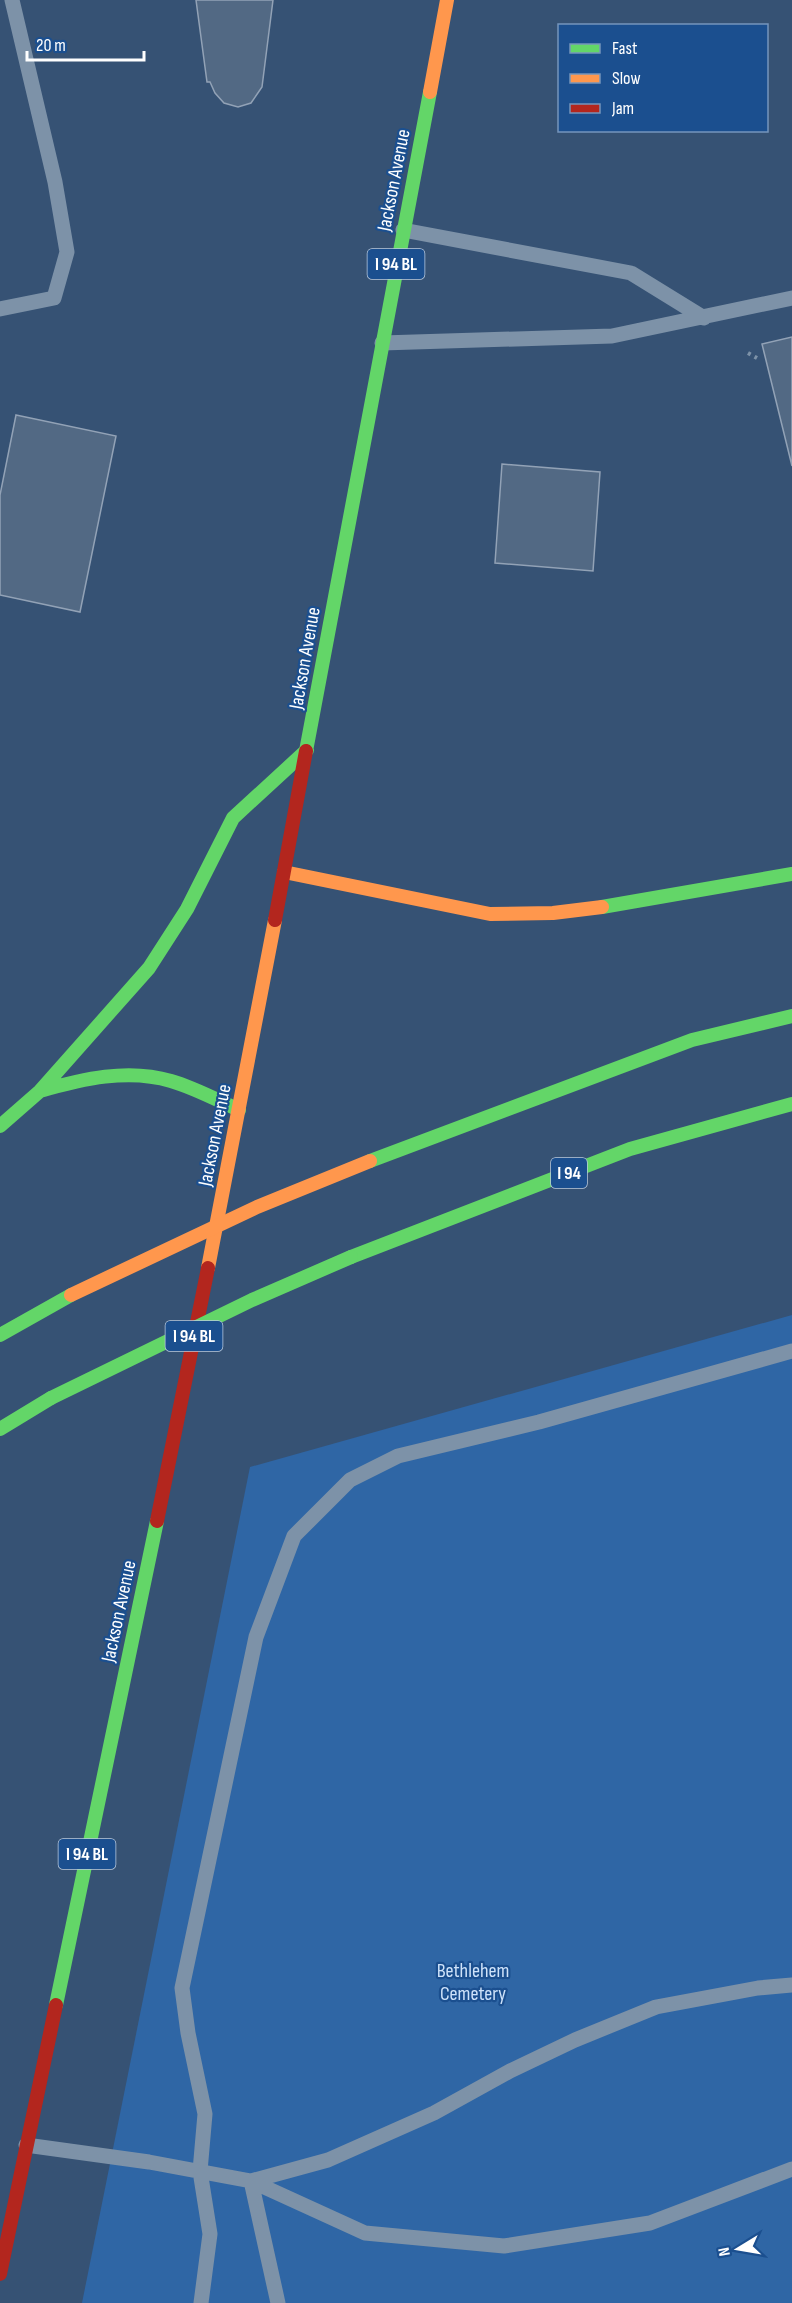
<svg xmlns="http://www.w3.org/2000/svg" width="792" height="2303" font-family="'Sofia Sans Condensed',sans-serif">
<rect width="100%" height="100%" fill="#365274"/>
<path fill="#2f66a5" d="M 792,1315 L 792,2303 L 82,2303 L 250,1467 Z"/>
<path fill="#526984" stroke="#92a2b6" stroke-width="1.5" d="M 196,0 L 273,0 L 262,87 L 251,103 L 238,107 L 224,103 L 215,93 L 210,82 L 207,82 Z
M 792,337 L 792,466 L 762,344 Z
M 16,415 L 116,436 L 80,612 L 0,595 L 0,495 Z
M 502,464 L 600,472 L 593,571 L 495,563 Z"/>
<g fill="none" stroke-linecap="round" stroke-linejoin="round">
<path stroke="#7d92a8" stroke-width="4" stroke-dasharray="3 4.5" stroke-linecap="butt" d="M 748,353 L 757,358"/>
<path stroke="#7d92a8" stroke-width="15" d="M 403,230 L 631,273 L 704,318
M 0,309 L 54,298 L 67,252 L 55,182 L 12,0
M 382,343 L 612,336 L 792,298
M 26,2145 L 149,2162 L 251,2181 L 365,2233 L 504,2246 L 650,2223 L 792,2169
M 201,2303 L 210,2234 L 200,2171 L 205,2114 L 188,2033 L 182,1988 L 256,1637 L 294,1536 L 350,1480 L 398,1456 L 539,1422 L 792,1351
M 278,2303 L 251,2181 L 328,2160 L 434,2113 L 510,2071 L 575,2040 L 656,2007 L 758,1988 L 792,1985"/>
<path stroke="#63d668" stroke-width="14" d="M 306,751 L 430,92
M 602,907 L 792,874
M 40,1091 C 82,1079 128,1068 171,1081 C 195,1088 217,1100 239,1110
M 0,1126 L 40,1091 L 149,968 L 187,909 L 233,818 L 307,750
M 370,1161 L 692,1040 L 792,1016
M 351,1257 L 630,1149 L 792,1104
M 0,1335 L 71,1295
M 0,1429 L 51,1398
M 56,2005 L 157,1521"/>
<path stroke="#ff974d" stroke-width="14" d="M 430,92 L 447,0
M 284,872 L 490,914 L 553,913 L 602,907
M 208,1268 L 275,920"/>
<path stroke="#b3261e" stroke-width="14" d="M 275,920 L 306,751
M 157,1521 L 208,1268
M 0,2274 L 56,2005"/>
<path stroke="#63d668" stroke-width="14" d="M 51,1398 L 252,1300 L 351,1257"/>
<path stroke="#ff974d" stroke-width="14" d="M 71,1295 L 257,1207 L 370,1161"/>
</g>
<g text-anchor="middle" stroke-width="4.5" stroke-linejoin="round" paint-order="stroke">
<g fill="#1b4f8f" stroke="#bbcadd" stroke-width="1.5">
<rect x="367.5" y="249" width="57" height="30" rx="4.5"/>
<rect x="551" y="1158" width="36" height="30" rx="4.5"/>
<rect x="165.5" y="1321" width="57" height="30" rx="4.5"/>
<rect x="58.5" y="1839" width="57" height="30" rx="4.5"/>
</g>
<g font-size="18" font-weight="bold" fill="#fff">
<text x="396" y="270">I 94 BL</text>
<text x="569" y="1179">I 94</text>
<text x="194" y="1342">I 94 BL</text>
<text x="87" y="1860">I 94 BL</text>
</g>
<g font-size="20" fill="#fff" stroke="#1b4f8f">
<text transform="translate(393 180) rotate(-79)" y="7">Jackson Avenue</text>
<text transform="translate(304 658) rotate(-80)" y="7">Jackson Avenue</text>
<text transform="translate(214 1135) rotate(-79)" y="7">Jackson Avenue</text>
<text transform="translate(118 1611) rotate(-78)" y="7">Jackson Avenue</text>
</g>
<g font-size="20" fill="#cfe3fa" stroke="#1b4f8f">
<text x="473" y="1977">Bethlehem<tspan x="473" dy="23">Cemetery</tspan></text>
</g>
</g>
<rect x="558" y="24" width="210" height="108" fill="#1b4f8f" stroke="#7695bc" stroke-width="1.5"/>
<rect x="570" y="44" width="30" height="9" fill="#63d668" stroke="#7695bc" stroke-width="1.5"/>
<text x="612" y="54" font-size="18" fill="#ffffff">Fast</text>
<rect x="570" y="74" width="30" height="9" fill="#ff974d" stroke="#7695bc" stroke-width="1.5"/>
<text x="612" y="84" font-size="18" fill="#ffffff">Slow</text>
<rect x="570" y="104" width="30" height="9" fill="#b3261e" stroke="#7695bc" stroke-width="1.5"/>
<text x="612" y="114" font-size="18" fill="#ffffff">Jam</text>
<g transform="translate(738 2249) rotate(259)" stroke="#1b4f8f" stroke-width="4.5" paint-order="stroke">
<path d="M0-4.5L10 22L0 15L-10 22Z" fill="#ffffff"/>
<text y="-9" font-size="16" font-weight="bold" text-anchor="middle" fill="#ffffff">N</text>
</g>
<path d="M27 51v9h117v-9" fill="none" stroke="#ffffff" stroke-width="3"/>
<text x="36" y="51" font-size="18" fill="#ffffff" stroke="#1b4f8f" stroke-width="4.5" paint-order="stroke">20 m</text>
</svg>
